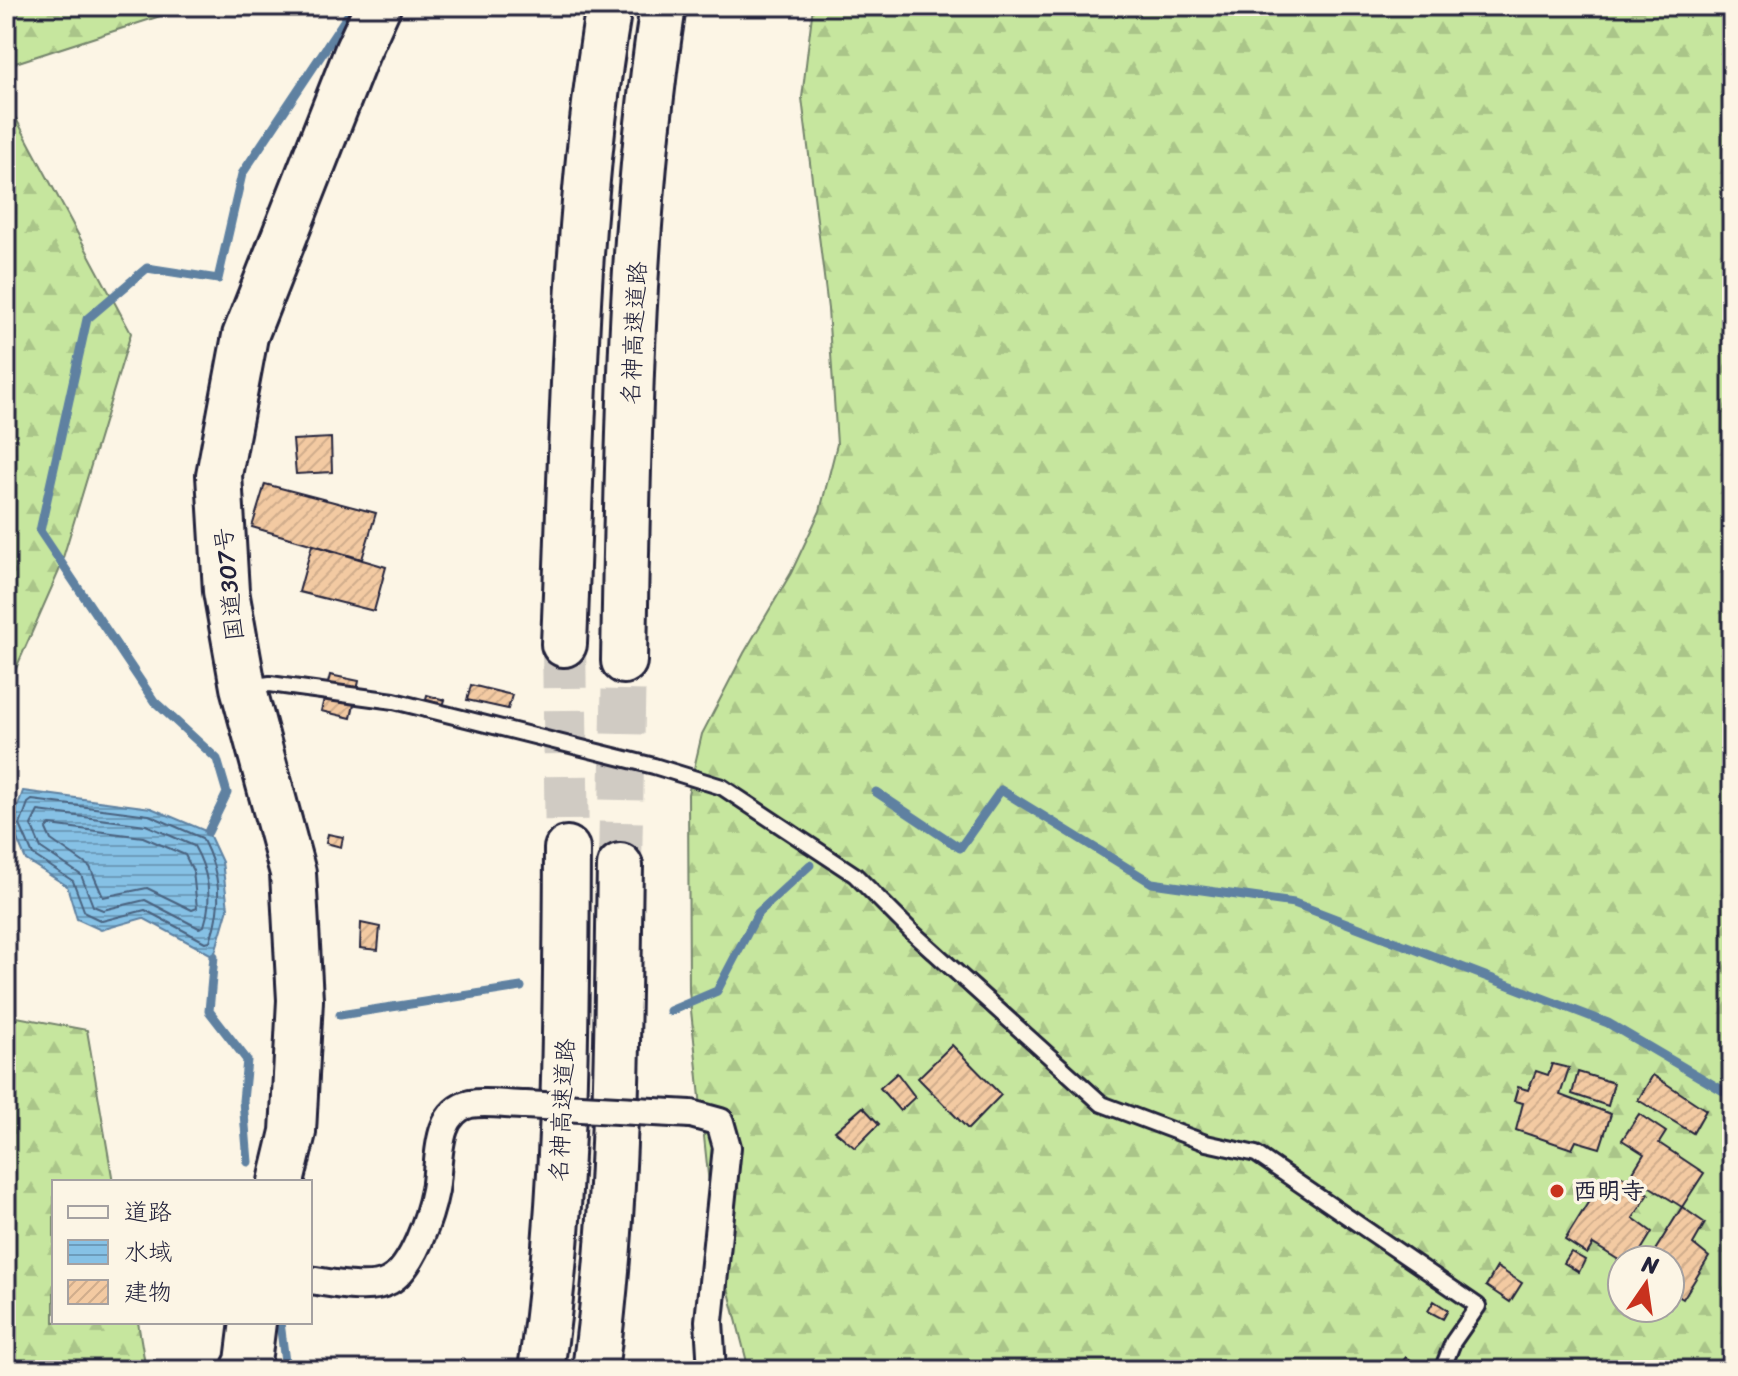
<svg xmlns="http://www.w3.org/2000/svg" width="1738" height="1376" font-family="Sriracha,'Klee One',sans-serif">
<defs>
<pattern id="forest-firs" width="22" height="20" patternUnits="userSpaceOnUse" patternTransform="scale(2)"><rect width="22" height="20" fill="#c6e69e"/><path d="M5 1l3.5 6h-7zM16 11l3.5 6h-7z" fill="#aac589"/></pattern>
<pattern id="water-rules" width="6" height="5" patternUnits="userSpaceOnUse" patternTransform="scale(2)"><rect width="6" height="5" fill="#86c1e5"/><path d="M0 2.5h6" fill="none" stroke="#6d9cbb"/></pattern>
<pattern id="building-hatch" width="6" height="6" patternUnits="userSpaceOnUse" patternTransform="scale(2)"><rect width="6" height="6" fill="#f3caa2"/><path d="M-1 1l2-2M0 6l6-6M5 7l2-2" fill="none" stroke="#d0ad8c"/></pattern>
</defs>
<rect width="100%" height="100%" fill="#fcf5e5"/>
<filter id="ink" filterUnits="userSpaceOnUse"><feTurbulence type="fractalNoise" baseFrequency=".0125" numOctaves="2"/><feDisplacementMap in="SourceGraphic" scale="16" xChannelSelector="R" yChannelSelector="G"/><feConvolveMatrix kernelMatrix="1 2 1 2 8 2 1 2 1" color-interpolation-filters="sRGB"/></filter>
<g filter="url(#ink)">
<path fill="url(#forest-firs)" stroke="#74846c" stroke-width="2" fill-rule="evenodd" d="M 6,6 L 191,6 L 6,66 Z
M 813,6 L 1732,6 L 1732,1370 L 749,1370 L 714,1233 L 689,991 L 688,794 L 702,734 L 744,653 L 791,573 L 820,511 L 837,444 L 828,309 L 802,98 ZM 1622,1260 L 1670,1260 L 1670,1308 L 1622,1308 Z
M 6,100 L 131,333 L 59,571 L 6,691 Z
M 6,1015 L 87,1030 L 113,1182 L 54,1182 L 54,1322 L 138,1322 L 146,1370 L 6,1370 Z"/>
<path fill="url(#water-rules)" stroke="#5e81a1" stroke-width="2" d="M 23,791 L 151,808 L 208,832 L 222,862 L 228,908 L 214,956 L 143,918 L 101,930 L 77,919 L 67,886 L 26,860 L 11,825 Z"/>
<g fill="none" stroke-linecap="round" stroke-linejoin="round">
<path stroke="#4a627f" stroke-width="2" d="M 32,800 L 149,815 L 202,838 C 221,875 223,902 210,941 L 205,942 L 145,910 L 102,921 L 85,913 L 73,881 L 33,855 L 20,825 L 28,803 Z
M 38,811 L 146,825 L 194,846 C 208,870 213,899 204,926 L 199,928 L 145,900 L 103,910 L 93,906 L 81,875 L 41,848 L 31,825 Z
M 50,825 L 143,837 L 185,855 L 193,871 L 197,908 L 192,910 L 147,888 L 103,897 L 90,867 L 51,840 L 46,829 Z"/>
<path stroke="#5e81a1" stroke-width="9" d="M 876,792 L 960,848 L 1001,790 L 1152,883 L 1294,903 L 1608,1023 L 1732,1096
M 208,832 L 227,793 L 217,759 L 154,701 L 40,531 L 87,319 L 147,268 L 218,279 L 242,174 L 354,6
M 214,956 L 209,1011 L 247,1060 L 243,1101 L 248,1162
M 670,1011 L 717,991 L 758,913 L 810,865
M 340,1015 L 521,987
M 280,1322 L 286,1370"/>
</g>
<path fill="url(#building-hatch)" stroke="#22223b" stroke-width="2" d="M 331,438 L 332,472 L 296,474 L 293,440 Z
M 265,484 L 376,513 L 362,559 L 252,527 Z
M 312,545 L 386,567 L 374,611 L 299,592 Z
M 330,675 L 359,681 L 351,718 L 321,711 Z
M 471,685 L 512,695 L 508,709 L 467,700 Z
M 427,695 L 445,700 L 438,720 L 421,717 Z
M 328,834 L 343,837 L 341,847 L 326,843 Z
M 361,923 L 380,927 L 378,950 L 360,948 Z
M 952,1045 L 1001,1095 L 968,1129 L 918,1078 Z
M 1552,1064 L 1569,1068 L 1560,1095 L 1611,1114 L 1600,1148 L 1576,1141 L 1572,1149 L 1516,1130 L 1523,1103 L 1514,1101 L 1518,1087 L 1528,1090 L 1536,1071 L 1548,1075 Z
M 1578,1072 L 1614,1083 L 1608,1106 L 1572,1094 Z
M 897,1073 L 915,1097 L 900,1111 L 880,1088 Z
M 1653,1075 L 1706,1110 L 1693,1133 L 1638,1100 Z
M 863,1107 L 879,1124 L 855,1148 L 835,1131 Z
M 1639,1114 L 1666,1132 L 1659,1143 L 1704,1173 L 1682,1207 L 1631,1175 L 1644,1154 L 1622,1140 Z
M 1622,1176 L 1649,1194 L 1633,1218 L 1652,1232 L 1635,1260 L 1622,1260 L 1622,1262 L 1593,1244 L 1587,1254 L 1565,1240 L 1594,1193 L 1605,1200 Z
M 1682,1207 L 1705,1223 L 1693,1244 L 1709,1257 L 1683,1299 L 1670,1291 L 1670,1260 L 1649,1260 Z
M 1571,1252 L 1585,1260 L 1579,1272 L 1564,1263 Z
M 1497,1267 L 1522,1283 L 1510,1302 L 1486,1286 Z
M 1434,1301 L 1448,1310 L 1443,1319 L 1428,1311 Z
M 1406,1357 L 1418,1364 L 1415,1370 L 1396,1370 Z"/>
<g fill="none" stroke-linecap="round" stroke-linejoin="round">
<path stroke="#d0cbc3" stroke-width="44" stroke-dasharray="44 22" stroke-linecap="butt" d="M 564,644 L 567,849
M 620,866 L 624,661"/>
<g stroke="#22223b" stroke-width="20">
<path id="lane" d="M 247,687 L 270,684 L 394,701 L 654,766 L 722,787 L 855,875 L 912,932 L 1102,1104 L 1206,1143 L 1256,1154 L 1478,1306 L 1453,1342 L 1442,1370"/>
</g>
<g stroke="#22223b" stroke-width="32">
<path id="street" d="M 691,1114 L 720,1122 L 727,1147 L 709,1321 L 712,1370
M 310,1280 C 331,1283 370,1292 389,1281 C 413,1268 430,1216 435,1190 C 440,1163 434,1112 470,1104 C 487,1101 508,1105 525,1105"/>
</g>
<g stroke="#22223b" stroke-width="50">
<path id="highway" d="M 564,644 C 573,434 574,213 609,6
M 624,661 C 628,443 630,222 663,6
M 281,1182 L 293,1132 L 300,1000 L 293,873 L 243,687 L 226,591 L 219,475 L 245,336 L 357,52 L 378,6
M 244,1370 L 248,1362 L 253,1322
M 541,1370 C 566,1198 566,1023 567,849
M 595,1370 C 618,1203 617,1033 620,866"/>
</g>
<use href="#lane" stroke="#fcf5e5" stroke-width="14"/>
<use href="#street" stroke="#fcf5e5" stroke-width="26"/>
<use href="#highway" stroke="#fcf5e5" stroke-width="44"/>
<g stroke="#22223b" stroke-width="32" stroke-linecap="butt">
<path id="street-bridge" d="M 525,1105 L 691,1114"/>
</g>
<use href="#street-bridge" stroke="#fcf5e5" stroke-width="26"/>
</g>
</g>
<circle fill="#c8321e" stroke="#fcf5e5" stroke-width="3" cx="1557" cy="1191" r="8"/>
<g text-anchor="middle" stroke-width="7" stroke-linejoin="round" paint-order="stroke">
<g font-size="24" fill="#22223b" stroke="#fcf5e5">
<text transform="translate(634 333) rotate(-87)" y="8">名神高速道路</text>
<text transform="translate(229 584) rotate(-96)" y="8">国道307号</text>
<text transform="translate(562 1110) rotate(-87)" y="8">名神高速道路</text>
</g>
<g font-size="24" font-weight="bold" fill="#22223b" stroke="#fcf5e5" text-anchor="start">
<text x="1573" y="1199">西明寺</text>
</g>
</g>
<rect width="1738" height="1376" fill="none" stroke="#fcf5e5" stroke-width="32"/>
<rect x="16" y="16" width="1706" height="1344" fill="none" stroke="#22223b" stroke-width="3" filter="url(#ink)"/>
<rect x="52" y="1180" width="260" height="144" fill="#fcf5e5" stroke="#a5a1a1" stroke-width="2"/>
<rect x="68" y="1206" width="40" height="12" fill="#fcf5e5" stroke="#a5a1a1" stroke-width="2"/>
<text x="124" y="1220" font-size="24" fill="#22223b">道路</text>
<rect x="68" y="1240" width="40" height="24" fill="url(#water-rules)" stroke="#a5a1a1" stroke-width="2"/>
<text x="124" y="1260" font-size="24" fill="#22223b">水域</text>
<rect x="68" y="1280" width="40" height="24" fill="url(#building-hatch)" stroke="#a5a1a1" stroke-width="2"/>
<text x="124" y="1300" font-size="24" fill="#22223b">建物</text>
<g transform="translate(1646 1284) rotate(13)"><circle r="38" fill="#fcf5e5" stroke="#a5a1a1" stroke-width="2"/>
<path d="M0-6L14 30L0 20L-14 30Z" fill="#c8321e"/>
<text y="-12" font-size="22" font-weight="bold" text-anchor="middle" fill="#22223b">N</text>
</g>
</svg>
